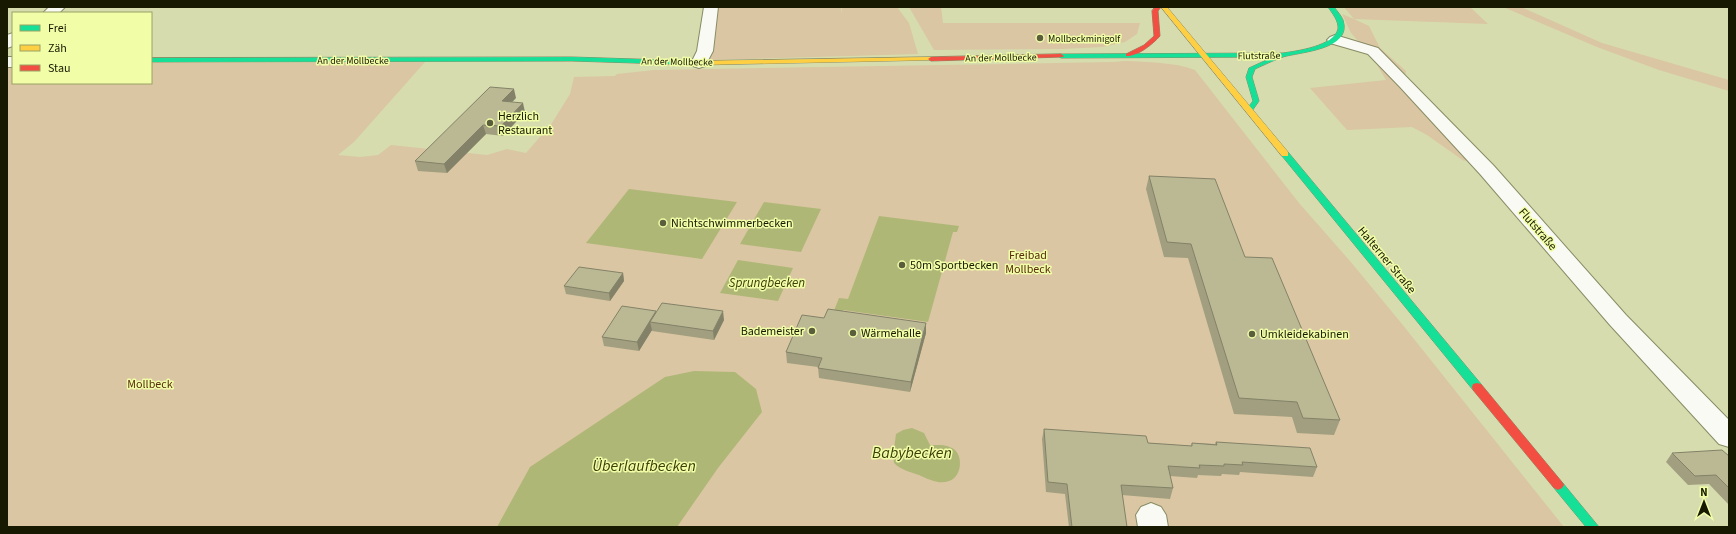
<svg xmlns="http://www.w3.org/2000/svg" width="1736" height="534" font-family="'Source Sans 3',sans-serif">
<rect width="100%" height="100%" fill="#d6dcae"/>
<path fill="#dac6a2" d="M 717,7 L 841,7 L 842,14 L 842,7 L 897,7 L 909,23 L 918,54 L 708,60 Z
M 909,7 L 941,7 L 943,23 L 1140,23 L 1137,34 L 1125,42 L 1102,47 L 1063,49 L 934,50 Z
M 1344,7 L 1470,7 L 1488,24 L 1354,19 L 1369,26 L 1380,48 L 1406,71 L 1404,85 L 1471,159 L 1464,161 L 1427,135 L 1412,127 L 1347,130 L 1310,88 L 1386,80 L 1373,58 L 1351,33 L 1342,14 L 1354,19 Z
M 1503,7 L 1521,7 L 1602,43 L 1729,80 L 1729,91 L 1659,70 L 1597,47 Z
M 1125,61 C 1148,62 1173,62 1195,70 L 1299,203 L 1350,261 L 1402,324 L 1564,527 L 7,527 L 7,64 L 13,64 L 13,83 L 151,83 L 151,63 L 425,62 L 354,142 L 338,155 L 360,157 L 378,155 L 391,145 L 487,155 L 507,149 L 526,153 L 552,123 L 570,94 L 574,77 L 615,76 L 617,74 L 654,70 L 1113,62 Z"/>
<path fill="#afb777" d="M 629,189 L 737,202 L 702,259 L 586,243 Z
M 764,202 L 821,209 L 801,252 L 740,244 Z
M 879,216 L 959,226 L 957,232 L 953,232 L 928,322 L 843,310 L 836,329 L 827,328 L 839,298 L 848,299 Z
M 738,260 L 793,268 L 778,301 L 720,293 Z
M 694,371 L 735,372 L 756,389 L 762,412 L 718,468 L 677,527 L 497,527 L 530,467 L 665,377 Z
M 912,428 L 924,433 L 930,445 C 937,445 945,444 952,448 C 964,454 962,477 949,481 C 939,485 928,479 919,475 C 910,472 901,470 894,463 L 893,456 L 896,434 L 903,430 Z"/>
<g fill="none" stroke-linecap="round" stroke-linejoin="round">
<g stroke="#888c65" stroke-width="2">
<path id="street" d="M 49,7 L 65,7 L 59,13 L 43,13 Z
M 704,7 L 718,7 L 713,51 L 705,66 L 699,68 L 693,66 L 691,63 L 697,51 Z
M 13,33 L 13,46 L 7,48 L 7,35 Z
M 1335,35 L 1378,48 L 1494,166 L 1626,315 L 1729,420 L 1729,447 L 1719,444 L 1610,325 L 1480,174 L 1400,87 L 1368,54 L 1330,43 L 1327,40 L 1330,37 Z
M 7,57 L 13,57 L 13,67 L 7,67 Z
M 1151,503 L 1161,507 L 1166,515 L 1168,527 L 1138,527 L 1136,515 L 1141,507 Z"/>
</g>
<g stroke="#888c65" stroke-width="1">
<path id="fast" d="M 1328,7 L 1334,7 C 1337,11 1341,15 1343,20 C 1353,50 1299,52 1283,57 C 1274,60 1264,65 1255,69 L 1252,77 L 1259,101 L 1252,111 L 1250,112 L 1246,110 L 1253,101 L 1246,77 L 1249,68 L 1273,57 L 1061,58 L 1058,56 L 1061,54 L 1283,53 C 1297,51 1334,46 1338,29 C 1339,21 1332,13 1328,7 Z
M 572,57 L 698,61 L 701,63 L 698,65 L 572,61 L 151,62 L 151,58 Z
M 1282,152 L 1288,152 L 1481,384 L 1482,387 L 1481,390 L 1473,390 L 1282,156 Z
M 1558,480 L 1562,482 L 1599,527 L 1586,527 L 1554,488 L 1552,485 L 1554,482 Z"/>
</g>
<g stroke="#888c65" stroke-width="1">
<path id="slow" d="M 1161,7 L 1167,7 L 1288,152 L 1288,156 L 1282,156 Z
M 931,57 L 934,59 L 933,60 L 698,65 L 695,63 L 698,61 Z"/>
</g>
<g stroke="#888c65" stroke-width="1">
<path id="jam" d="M 1155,7 L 1161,7 L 1158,11 L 1160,36 C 1153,44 1137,57 1126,56 L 1126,54 L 1144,45 L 1154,36 L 1152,11 Z
M 1061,54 L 1064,56 L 1063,57 L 931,61 L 928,59 L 931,57 Z
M 1477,383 L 1481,384 L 1562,482 L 1564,485 L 1562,488 L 1558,490 L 1554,488 L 1473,390 L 1472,387 L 1473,384 Z"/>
</g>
<use href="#street" fill="#f9faf3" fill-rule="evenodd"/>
<use href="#fast" fill="#16e098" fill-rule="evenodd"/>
<use href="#slow" fill="#ffcf43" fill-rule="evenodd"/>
<use href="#jam" fill="#f24e42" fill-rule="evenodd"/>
</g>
<path fill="#a19f7f" d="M 516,98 L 512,102 L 525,112 L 503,136 L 486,134 L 447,173 L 418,171 L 415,161 Z
M 1149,176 L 1245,257 L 1340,420 L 1334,435 L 1297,433 L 1292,417 L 1234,414 L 1188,258 L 1164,257 L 1146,189 Z
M 623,273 L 624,281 L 610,301 L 566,294 L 564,286 Z
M 656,313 L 724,320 L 714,340 L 652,331 L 652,330 L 639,351 L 604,346 L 602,337 Z
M 824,318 L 926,323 L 926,333 L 910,392 L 819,378 L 818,367 L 787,363 L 786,352 Z
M 1044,429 L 1148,443 L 1191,446 L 1192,443 L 1215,444 L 1216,442 L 1317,467 L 1313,477 L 1240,472 L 1239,475 L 1222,474 L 1221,476 L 1198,475 L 1197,478 L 1170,476 L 1173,488 L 1170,499 L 1122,495 L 1127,527 L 1069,527 L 1065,494 L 1046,492 L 1042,439 Z
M 1672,453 L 1729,456 L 1729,505 L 1709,484 L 1688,485 L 1666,462 Z"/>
<path fill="#838268" d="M 514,89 L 516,98 L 504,110 L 502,101 Z
M 523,103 L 525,112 L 503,136 L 501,126 Z
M 483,125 L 486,134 L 447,173 L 444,164 Z
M 623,273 L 624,281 L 610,301 L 609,293 Z
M 656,311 L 658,320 L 650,322 L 652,330 L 639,351 L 637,342 Z
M 723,311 L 724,320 L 714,340 L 713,331 Z
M 926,323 L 926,333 L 910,392 L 911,382 Z"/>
<path fill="#bbb994" stroke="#838268" d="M 490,87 L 514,89 L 502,101 L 523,103 L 501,126 L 483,125 L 444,164 L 415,161 Z
M 1149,176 L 1215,179 L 1245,257 L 1272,258 L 1340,420 L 1303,418 L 1297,402 L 1239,398 L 1191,244 L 1167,242 Z
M 579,267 L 623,273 L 609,293 L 564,286 Z
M 662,303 L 723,311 L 713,331 L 650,322 Z
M 622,306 L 656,311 L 637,342 L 602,337 Z
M 828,309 L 926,323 L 911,382 L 818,368 L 822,358 L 786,352 L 802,315 L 824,318 Z
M 1044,429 L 1146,436 L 1148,443 L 1192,446 L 1192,443 L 1217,445 L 1216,442 L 1310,448 L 1317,467 L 1242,462 L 1243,465 L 1224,464 L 1224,466 L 1199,465 L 1200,468 L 1168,466 L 1173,488 L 1121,485 L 1127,527 L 1072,527 L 1067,484 L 1048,482 Z
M 1722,450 L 1729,456 L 1729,488 L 1716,475 L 1695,476 L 1672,453 Z"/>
<g fill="#5a5e3d" stroke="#f2fda8" stroke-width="1.5">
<circle cx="1040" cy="38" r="4"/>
<circle cx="490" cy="123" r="4"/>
<circle cx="663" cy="223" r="4"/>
<circle cx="902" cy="265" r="4"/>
<circle cx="812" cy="331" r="4"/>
<circle cx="853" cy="333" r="4"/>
<circle cx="1252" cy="334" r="4"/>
</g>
<g text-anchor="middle" stroke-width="3" stroke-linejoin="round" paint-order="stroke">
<g font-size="10" fill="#171a00" stroke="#f2fda8" text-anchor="start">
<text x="1048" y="42">Mollbeckminigolf</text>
</g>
<g font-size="10" fill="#171a00" stroke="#f2fda8">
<text transform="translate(1259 55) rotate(-1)" y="4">Flutstraße</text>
<text transform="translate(1001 57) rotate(-1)" y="4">An der Mollbecke</text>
<text x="353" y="64">An der Mollbecke</text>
<text transform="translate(677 61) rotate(1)" y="4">An der Mollbecke</text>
</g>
<g font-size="12" fill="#171a00" stroke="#f2fda8" text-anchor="start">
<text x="498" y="120">Herzlich<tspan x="498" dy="14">Restaurant</tspan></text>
<text x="671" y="227">Nichtschwimmerbecken</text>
<text x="910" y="269">50m Sportbecken</text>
<text x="804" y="335" text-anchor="end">Bademeister</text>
<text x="861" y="337">Wärmehalle</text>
<text x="1260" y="338">Umkleidekabinen</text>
</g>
<g font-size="12" fill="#171a00" stroke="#f2fda8">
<text transform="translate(1538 229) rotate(49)" y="4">Flutstraße</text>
<text transform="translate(1387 260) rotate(50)" y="4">Halterner Straße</text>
</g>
<g font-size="12" fill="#552c0c" stroke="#f2fda8">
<text x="1028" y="259">Freibad<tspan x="1028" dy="14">Mollbeck</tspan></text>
<text x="150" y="388">Mollbeck</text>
</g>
<g font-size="13" font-style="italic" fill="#3b4007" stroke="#f2fda8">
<text x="767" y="287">Sprungbecken</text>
</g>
<g font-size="16" font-style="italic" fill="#3b4007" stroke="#f2fda8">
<text x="912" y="458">Babybecken</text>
<text x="644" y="471">Überlaufbecken</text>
</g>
</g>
<rect width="1736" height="534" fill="none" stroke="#171a00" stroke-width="16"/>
<rect x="12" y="12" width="140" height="72" fill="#f2fda8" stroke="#9aa265"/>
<rect x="20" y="25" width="20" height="6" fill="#16e098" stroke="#9aa265"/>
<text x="48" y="32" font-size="12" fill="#171a00">Frei</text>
<rect x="20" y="45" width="20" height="6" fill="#ffcf43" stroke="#9aa265"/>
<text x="48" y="52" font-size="12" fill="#171a00">Zäh</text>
<rect x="20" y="65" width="20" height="6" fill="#f24e42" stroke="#9aa265"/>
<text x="48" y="72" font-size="12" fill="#171a00">Stau</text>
<g transform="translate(1704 502)" stroke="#f2fda8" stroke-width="3" paint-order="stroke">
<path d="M0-3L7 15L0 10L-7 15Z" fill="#171a00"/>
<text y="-6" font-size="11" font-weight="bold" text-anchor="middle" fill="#171a00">N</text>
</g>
</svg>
